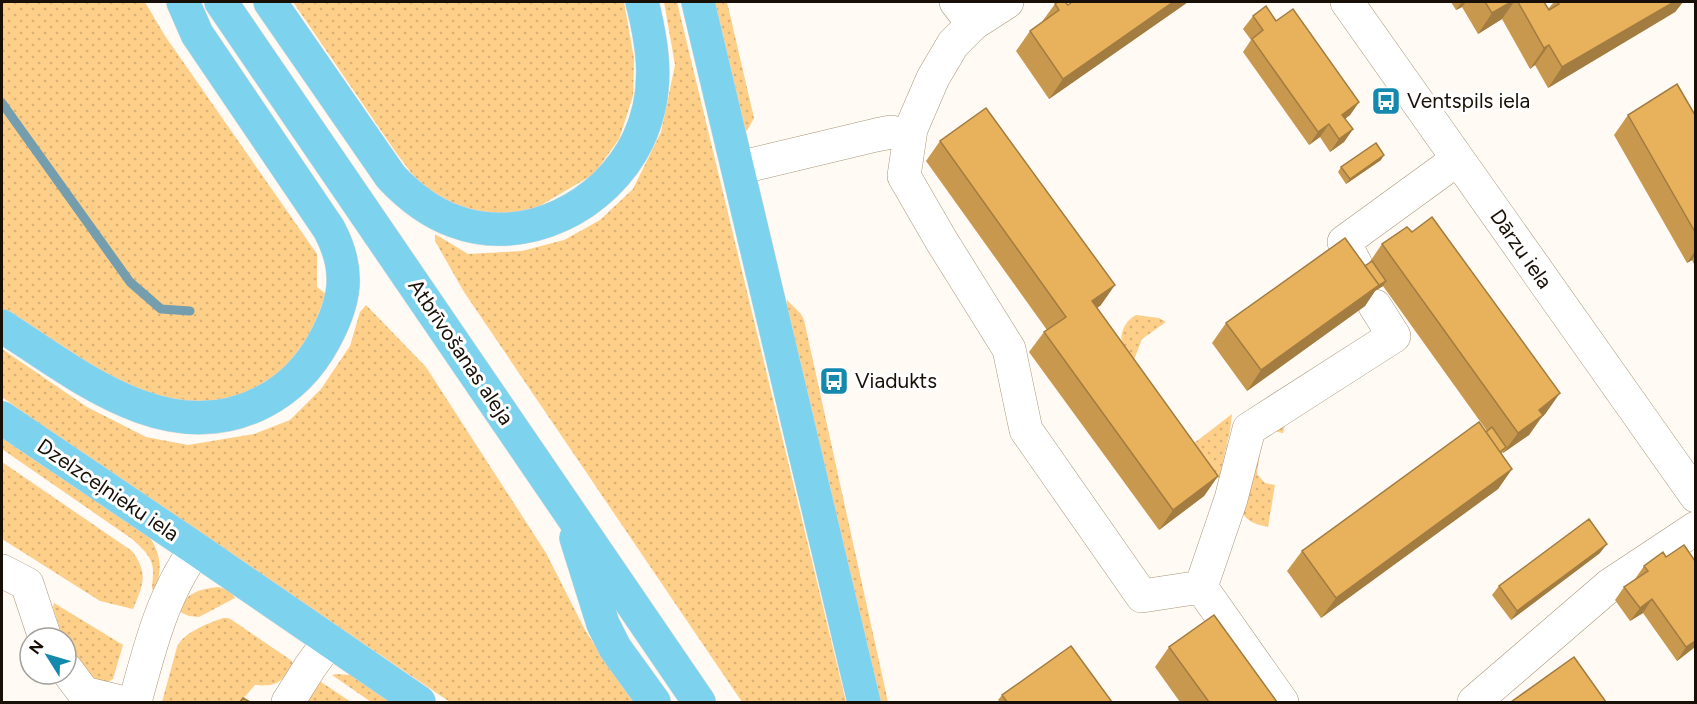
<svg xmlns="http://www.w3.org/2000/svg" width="1697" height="704" font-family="Figtree,sans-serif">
<defs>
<pattern id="grass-dots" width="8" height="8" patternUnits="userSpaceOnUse" patternTransform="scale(1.5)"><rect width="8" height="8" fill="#fecf89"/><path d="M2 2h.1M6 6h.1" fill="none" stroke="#d9b175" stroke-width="1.8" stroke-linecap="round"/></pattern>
</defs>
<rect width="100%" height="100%" fill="#fffaf4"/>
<path fill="url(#grass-dots)" d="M 2,2 L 145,2 L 165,36 L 317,254 L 317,287 L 326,294 L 310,335 L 288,364 L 262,387 L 216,404 L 160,399 L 108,378 L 2,309 Z
M 293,2 L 624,2 L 634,59 L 633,96 L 619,139 L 594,174 L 531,211 L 493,217 L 452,207 L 428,195 L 397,154 Z
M 664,2 L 677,2 L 846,702 L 742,702 L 464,292 L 435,241 L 435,234 L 468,254 L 522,251 L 564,240 L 600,220 L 633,189 L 661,132 L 675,65 Z
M 714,2 L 727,2 L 754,118 L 747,131 L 744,128 Z
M 787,300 L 801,314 L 804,320 L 888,702 L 880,701 L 874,692 L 787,310 Z
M 366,305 L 426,367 L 546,553 L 585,630 L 612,672 L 636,702 L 450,702 L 55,435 L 2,397 L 2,349 L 87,407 L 146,437 L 188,445 L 254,434 L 290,420 L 321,389 L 350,346 L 360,312 Z
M 1136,315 L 1159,318 L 1166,322 L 1142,339 L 1134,360 C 1131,356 1127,352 1124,348 C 1117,337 1125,320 1136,315 Z
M 1232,414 L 1230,431 L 1219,479 L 1193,444 Z
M 1287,417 L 1283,433 L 1273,431 L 1262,438 L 1257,474 L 1265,483 L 1275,485 L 1268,527 C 1256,524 1248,523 1242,512 L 1257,437 Z
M 2,434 L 149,536 C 162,556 162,570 155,591 L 152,589 C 152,584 153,579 153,573 C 154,558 143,549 132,539 L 2,449 Z
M 2,462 L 132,551 C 149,574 143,585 133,609 L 100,601 L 2,539 Z
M 218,587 C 224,588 232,591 235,598 L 199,617 L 189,616 L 180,612 C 183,593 201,589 218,587 Z
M 54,603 L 123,645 L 113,679 L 106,683 L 100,684 L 73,668 L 66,647 L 66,638 L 63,638 L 53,607 Z
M 223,618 L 228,618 L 232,620 L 292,661 L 293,666 C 281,682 277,687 255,685 L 240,702 L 162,702 L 177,647 C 184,632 207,624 223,618 Z
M 336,674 L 351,675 L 390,702 L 371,702 L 332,675 Z
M 321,682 L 351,702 L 307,702 L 308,693 L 314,684 Z"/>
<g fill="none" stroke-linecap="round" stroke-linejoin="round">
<path stroke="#749dad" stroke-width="9" d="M 2,103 L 130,282 L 161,309 L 190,311"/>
<g stroke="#aa9679" stroke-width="34">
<path id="minor" d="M 956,2 L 973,24 L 1007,2
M 1347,2 L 1696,496
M 973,24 L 953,44 L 933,78 L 911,129 L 904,176 L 941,240 L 1009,349 L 1026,430 L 1142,596 L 1201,587 L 1282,702
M 738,168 L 876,135 L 891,132 L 910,137
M 1356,265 L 1344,242 L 1458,159
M 2,571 L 27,584 L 45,638
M 1201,587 L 1231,499 L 1249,429 L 1394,336 L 1375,306
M 66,669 L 84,693 L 121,702
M 135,702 C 149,650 163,593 196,549
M 288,702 L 310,667 L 329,641
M 1474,702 L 1610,585 L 1696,528"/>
</g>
<g stroke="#dad9d7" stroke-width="34">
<path id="major" d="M 221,2 L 699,702
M 270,2 L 391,177 C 409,196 429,212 454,221 C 525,248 606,206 638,140 C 660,93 654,49 642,2
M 698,2 L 864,702
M 2,326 C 78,375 169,451 263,402 C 290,388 310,367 324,341 C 346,301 351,270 329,229 L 197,34 L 183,2
M 2,418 L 196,549 L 419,702
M 576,538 L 603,624 L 615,648 L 654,702"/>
</g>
<use href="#minor" stroke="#fff" stroke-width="33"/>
<use href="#major" stroke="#7dd3ee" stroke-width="33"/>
</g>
<path fill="#c8984e" d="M 1072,2 L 1188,2 L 1049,99 L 1016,51 L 1030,31 L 1041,23 L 1055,4 L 1068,5 Z
M 1451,2 L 1544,2 L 1548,9 L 1554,2 L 1683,2 L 1675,12 L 1548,88 L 1535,65 L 1530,69 L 1502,19 L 1478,34 L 1462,7 L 1456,10 Z
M 1253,16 L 1276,21 L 1359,102 L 1350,115 L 1345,119 L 1353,129 L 1344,142 L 1330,152 L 1320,137 L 1309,145 L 1243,52 L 1251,40 L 1243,29 Z
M 1628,115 L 1695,115 L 1695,266 L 1692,260 L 1687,263 L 1614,135 Z
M 940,141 L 1101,305 L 1097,308 L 1218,476 L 1204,496 L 1159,530 L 1029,352 L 1044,332 L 1047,330 L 926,161 Z
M 1381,160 L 1346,184 L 1338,172 L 1341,167 Z
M 1382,244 L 1546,413 L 1541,418 L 1529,435 L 1503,453 L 1503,452 L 1501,454 L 1512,469 L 1498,489 L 1321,618 L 1287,571 L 1302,551 L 1487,431 L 1383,286 L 1375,291 L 1365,306 L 1247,391 L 1212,343 L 1226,323 L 1365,266 L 1369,263 Z
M 1600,553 L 1511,620 L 1492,595 L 1499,586 Z
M 1644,566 L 1695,647 L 1677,661 L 1643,613 L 1630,621 L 1615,600 L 1624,587 L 1635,579 Z
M 1169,647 L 1277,702 L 1180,702 L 1155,667 Z
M 1002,695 L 1112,702 L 1000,702 L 998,700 Z"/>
<path fill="#a27c40" d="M 1173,2 L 1188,2 L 1049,99 L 1063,79 Z
M 1462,2 L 1466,2 L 1462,7 L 1456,10 Z
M 1511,2 L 1514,2 L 1502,19 L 1478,34 L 1492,13 Z
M 1674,2 L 1683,2 L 1675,12 L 1548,88 L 1562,67 Z
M 1549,45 L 1535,65 L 1530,69 L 1544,48 Z
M 1359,102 L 1350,115 L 1333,128 L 1342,115 Z
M 1329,124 L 1320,137 L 1309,145 L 1318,132 Z
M 1353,129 L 1344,142 L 1330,152 L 1339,139 Z
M 1384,155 L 1381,160 L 1346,184 L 1350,179 Z
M 1695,251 L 1695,255 L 1692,260 L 1687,263 Z
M 1386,281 L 1383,286 L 1375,291 L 1365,306 L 1247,391 L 1261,370 Z
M 1115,285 L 1101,305 L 1078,322 L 1092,301 Z
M 1560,393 L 1546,413 L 1541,418 L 1529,435 L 1503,453 L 1518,433 L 1539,410 Z
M 1512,469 L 1498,489 L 1321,618 L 1336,598 Z
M 1218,476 L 1204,496 L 1159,530 L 1173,510 Z
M 1607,544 L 1600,553 L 1511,620 L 1517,611 Z
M 1652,599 L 1643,613 L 1630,621 L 1640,608 Z
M 1695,641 L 1695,647 L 1677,661 L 1686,647 Z"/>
<path fill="#e8b15b" stroke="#a27c40" stroke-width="1.5" d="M 1058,2 L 1065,2 L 1068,5 L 1072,2 L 1173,2 L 1063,79 L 1030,31 L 1059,10 L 1055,4 Z
M 1485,2 L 1511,2 L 1492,13 Z
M 1518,2 L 1544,2 L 1549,10 L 1559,4 L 1557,2 L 1674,2 L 1562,67 L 1549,45 L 1544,48 Z
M 1266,6 L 1276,21 L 1293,9 L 1359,102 L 1342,115 L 1353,129 L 1339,139 L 1329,124 L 1318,132 L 1252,39 L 1263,30 L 1253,16 Z
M 1677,84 L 1695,115 L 1695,232 L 1628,115 Z
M 986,108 L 1115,285 L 1092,301 L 1218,476 L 1173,510 L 1044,332 L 1066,317 L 940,141 Z
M 1376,143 L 1384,155 L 1350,179 L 1341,167 Z
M 1432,217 L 1560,393 L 1539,410 L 1543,415 L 1518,433 L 1382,244 L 1407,227 L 1412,232 Z
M 1345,238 L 1379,285 L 1261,370 L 1226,323 Z
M 1372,261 L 1386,281 L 1378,286 L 1379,285 L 1365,266 Z
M 1479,422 L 1512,469 L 1336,598 L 1302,551 Z
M 1492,427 L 1506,447 L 1500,452 L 1486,432 Z
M 1589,519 L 1607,544 L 1517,611 L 1499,586 Z
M 1684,545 L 1695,561 L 1695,641 L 1686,647 L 1652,599 L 1640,608 L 1624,587 L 1648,571 L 1644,566 L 1663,552 L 1666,557 Z
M 1214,615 L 1277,702 L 1209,702 L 1169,647 Z
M 1071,646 L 1112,702 L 1007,702 L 1002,695 Z
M 1574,657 L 1606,702 L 1511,702 Z
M 243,698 L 250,702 L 240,702 Z"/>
<defs>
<g id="bus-square" transform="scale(1.5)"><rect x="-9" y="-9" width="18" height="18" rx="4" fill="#1389ad" stroke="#fff"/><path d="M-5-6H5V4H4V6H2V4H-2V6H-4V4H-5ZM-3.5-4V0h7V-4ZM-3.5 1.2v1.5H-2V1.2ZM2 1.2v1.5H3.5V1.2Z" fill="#fff"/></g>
</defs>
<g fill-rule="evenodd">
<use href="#bus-square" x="1386" y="101"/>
<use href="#bus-square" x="834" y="381"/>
</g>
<g text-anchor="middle" stroke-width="6" stroke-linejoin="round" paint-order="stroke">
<g font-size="21" fill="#181006" stroke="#fff" text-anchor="start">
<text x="1407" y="108">Ventspils iela</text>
<text x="855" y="388">Viadukts</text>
</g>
<g font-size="21" fill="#181006" stroke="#fff">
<text transform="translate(1521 249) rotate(55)" y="7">Dārzu iela</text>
<text transform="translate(461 352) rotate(56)" y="7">Atbrīvošanas aleja</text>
<text transform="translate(108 490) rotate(34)" y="7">Dzelzceļnieku iela</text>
</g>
</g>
<rect width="1697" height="704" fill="none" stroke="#181006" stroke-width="6"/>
<g transform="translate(48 656) rotate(307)"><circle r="28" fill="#ffffff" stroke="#a39f9b" stroke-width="1.5"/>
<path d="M0-4.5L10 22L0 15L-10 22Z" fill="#1389ad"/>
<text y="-9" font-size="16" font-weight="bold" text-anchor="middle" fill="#181006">N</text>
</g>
</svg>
